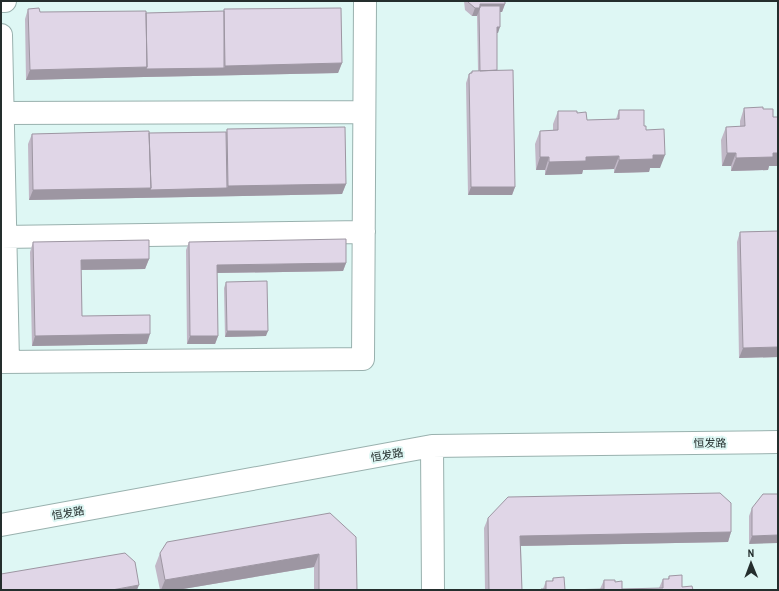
<svg xmlns="http://www.w3.org/2000/svg" width="779" height="591" font-family="'Archivo Narrow','Noto Sans SC',sans-serif">
<rect width="100%" height="100%" fill="#def7f4"/>
<g fill="none" stroke-linecap="round" stroke-linejoin="round">
<g stroke="#99b1ae" stroke-width="24">
<path id="minor" d="M 1,1 L 5,1
M 1,35 L 8,362
M 1,113 L 364,112
M 1,237 L 364,232
M 1,362 L 363,359 L 365,1
M 432,446 L 433,590
M 1,525 L 432,446 L 778,442"/>
</g>
<use href="#minor" stroke="#fff" stroke-width="22"/>
</g>
<path fill="#c1b8c7" d="M 464,1 L 505,1 L 505,4 L 502,12 L 500,12 L 498,33 L 497,33 L 497,70 L 515,187 L 512,195 L 468,195 L 466,83 L 469,74 L 471,73 L 472,71 L 478,71 L 477,16 L 472,16 L 465,10 Z
M 28,9 L 40,12 L 146,13 L 224,11 L 224,9 L 342,63 L 338,73 L 144,77 L 26,80 L 25,19 Z
M 744,108 L 763,109 L 773,117 L 778,117 L 778,166 L 769,166 L 768,170 L 731,171 L 731,166 L 722,166 L 721,140 L 726,127 L 740,127 L 740,121 Z
M 619,110 L 644,126 L 646,130 L 660,168 L 650,168 L 649,172 L 614,173 L 614,169 L 583,170 L 582,174 L 545,175 L 545,170 L 536,170 L 535,144 L 540,131 L 553,130 L 553,124 L 558,111 L 577,113 L 587,120 L 616,119 Z
M 227,129 L 346,184 L 342,194 L 29,200 L 28,144 L 32,134 L 149,133 L 226,132 Z
M 778,231 L 778,357 L 739,358 L 737,242 L 740,232 Z
M 33,242 L 149,259 L 145,269 L 81,270 L 82,316 L 147,344 L 32,346 L 30,252 Z
M 189,242 L 346,263 L 343,271 L 217,273 L 218,336 L 215,344 L 187,344 L 186,250 Z
M 226,282 L 266,336 L 225,337 L 224,288 Z
M 778,494 L 749,544 L 749,516 L 752,508 Z
M 330,513 L 357,590 L 314,590 L 314,567 L 177,590 L 160,590 L 155,566 L 160,553 Z
M 488,518 L 731,532 L 728,542 L 521,546 L 522,590 L 485,590 L 484,528 Z
M 669,576 L 682,587 L 693,590 L 600,589 L 604,580 L 615,582 L 622,589 L 659,588 L 663,579 L 668,579 Z
M 553,578 L 565,590 L 541,590 L 541,589 L 543,589 L 546,581 L 552,581 Z"/>
<path fill="#9d96a2" d="M 480,4 L 505,4 L 502,12 L 479,12 L 479,11 L 477,16 L 472,16 L 475,8 Z
M 497,27 L 500,27 L 498,33 L 495,33 Z
M 342,63 L 338,73 L 144,77 L 146,69 L 224,68 L 225,66 Z
M 147,67 L 144,77 L 26,80 L 30,70 Z
M 727,153 L 736,153 L 731,166 L 722,166 Z
M 773,153 L 778,153 L 778,166 L 769,166 L 768,170 L 731,171 L 736,158 Z
M 653,155 L 665,155 L 660,168 L 650,168 L 649,172 L 614,173 L 619,160 Z
M 619,156 L 614,169 L 583,170 L 582,174 L 545,175 L 549,162 L 586,157 Z
M 540,157 L 549,157 L 545,170 L 536,170 Z
M 346,184 L 342,194 L 29,200 L 33,190 L 151,188 L 227,188 L 228,186 Z
M 471,187 L 515,187 L 512,195 L 468,195 Z
M 149,259 L 145,269 L 77,270 L 81,260 Z
M 346,263 L 343,271 L 214,273 L 217,265 Z
M 227,331 L 268,331 L 266,336 L 225,337 Z
M 150,334 L 147,344 L 32,346 L 35,336 Z
M 190,336 L 218,336 L 215,344 L 187,344 Z
M 778,347 L 778,357 L 739,358 L 743,348 Z
M 731,532 L 728,542 L 517,546 L 520,536 Z
M 778,535 L 778,543 L 749,544 L 752,536 Z
M 319,554 L 314,567 L 177,590 L 161,590 L 165,580 Z
M 139,585 L 137,590 L 112,590 Z"/>
<path fill="#e0d6e7" stroke="#9d96a2" d="M 468,1 L 505,1 L 505,4 L 480,4 L 480,8 L 475,8 L 468,2 Z
M 480,6 L 500,6 L 500,27 L 497,27 L 497,70 L 480,71 L 479,11 Z
M 39,8 L 40,12 L 146,11 L 147,67 L 30,70 L 28,9 Z
M 341,8 L 342,63 L 225,66 L 224,9 Z
M 224,11 L 224,68 L 146,69 L 147,67 L 146,13 Z
M 513,70 L 515,187 L 471,187 L 469,74 L 470,74 L 470,73 L 472,73 L 472,71 Z
M 763,107 L 763,109 L 773,109 L 773,117 L 778,117 L 778,153 L 773,153 L 773,157 L 736,158 L 736,153 L 727,153 L 726,127 L 745,126 L 744,108 Z
M 619,110 L 644,110 L 644,126 L 646,126 L 646,130 L 664,129 L 665,155 L 653,155 L 653,159 L 619,160 L 619,156 L 586,157 L 586,161 L 549,162 L 549,157 L 540,157 L 540,131 L 558,130 L 558,111 L 577,111 L 577,113 L 586,112 L 587,120 L 619,119 Z
M 345,127 L 346,184 L 228,186 L 227,129 Z
M 149,131 L 151,188 L 33,190 L 32,134 Z
M 226,132 L 227,188 L 150,190 L 151,188 L 149,133 Z
M 778,231 L 778,347 L 743,348 L 740,232 Z
M 346,239 L 346,263 L 217,265 L 218,336 L 190,336 L 189,242 Z
M 149,240 L 149,259 L 81,260 L 82,316 L 150,315 L 150,334 L 35,336 L 33,242 Z
M 267,281 L 268,331 L 227,331 L 226,282 Z
M 720,493 L 731,503 L 731,532 L 520,536 L 522,590 L 489,590 L 488,518 L 508,497 Z
M 763,494 L 778,494 L 778,535 L 752,536 L 752,508 Z
M 330,513 L 356,537 L 357,590 L 319,590 L 319,554 L 165,580 L 160,553 L 167,542 Z
M 125,553 L 135,562 L 139,585 L 112,590 L 1,590 L 1,574 Z
M 682,575 L 682,587 L 692,586 L 693,590 L 565,590 L 604,589 L 604,580 L 615,580 L 615,582 L 622,581 L 622,589 L 663,588 L 663,579 L 669,579 L 669,576 Z
M 564,577 L 565,590 L 541,590 L 541,589 L 546,589 L 546,581 L 553,581 L 553,578 Z"/>
<g text-anchor="middle" stroke-width="4" stroke-linejoin="round" paint-order="stroke">
<g font-size="11" fill="#242e2d" stroke="#def7f4">
<text transform="translate(710 443) rotate(-1)" y="4">恒发路</text>
<text transform="translate(387 455) rotate(-10)" y="4">恒发路</text>
<text transform="translate(68 513) rotate(-10)" y="4">恒发路</text>
</g>
</g>
<rect width="779" height="591" fill="none" stroke="#242e2d" stroke-width="4"/>
<g transform="translate(751 563) rotate(359)" stroke="#def7f4" stroke-width="3" paint-order="stroke">
<path d="M0-3L7 15L0 10L-7 15Z" fill="#242e2d"/>
<text y="-6" font-size="11" font-weight="bold" text-anchor="middle" fill="#242e2d">N</text>
</g>
</svg>
